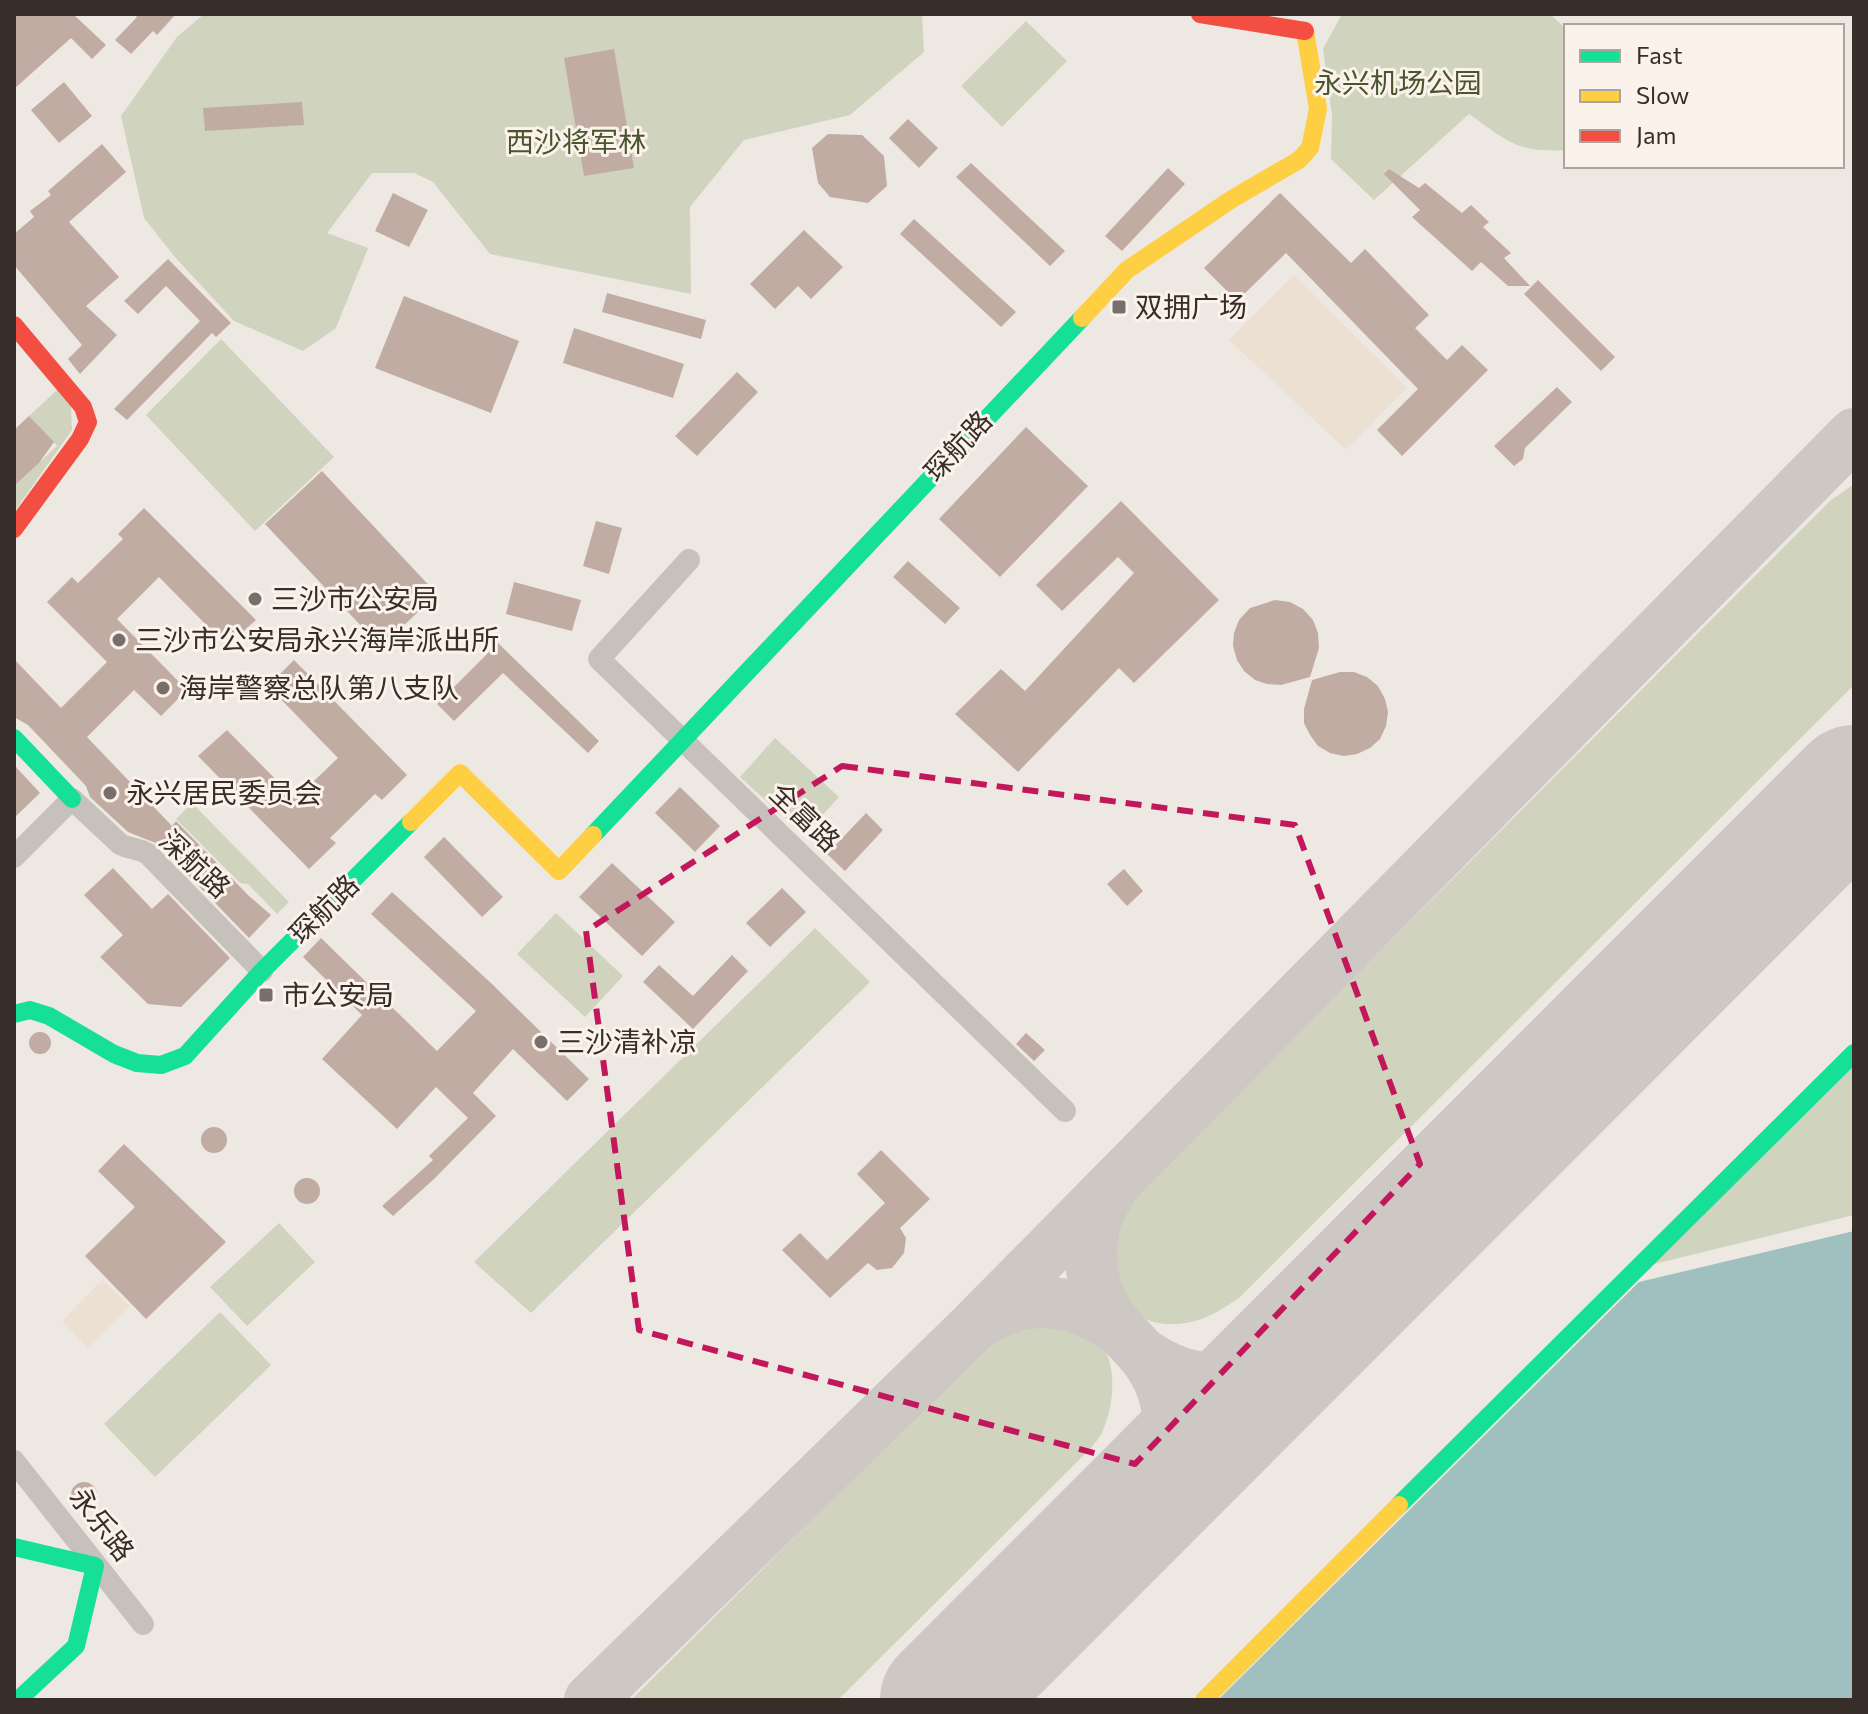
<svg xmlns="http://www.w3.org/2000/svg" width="1868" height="1714" font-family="Commissioner,'Noto Sans SC',sans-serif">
<rect width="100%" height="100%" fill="#eee8e3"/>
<path fill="#d0d3bd" d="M 204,14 L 922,14 L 924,52 L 850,115 L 744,140 L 690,207 L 691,294 L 490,254 L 433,182 L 414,173 L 372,173 L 327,233 L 368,248 L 336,328 L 303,351 L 234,321 L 174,256 L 144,218 L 121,116 L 177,37 Z
M 1342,14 L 1550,14 L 1566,29 L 1566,150 C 1517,153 1507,141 1469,114 L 1374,200 L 1331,159 L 1332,115 L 1323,49 Z
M 1026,21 L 1067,61 L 1002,127 L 961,86 Z
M 221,339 L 334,457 L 255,531 L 146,415 Z
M 57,390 L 71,407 L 72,430 L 14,512 L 14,486 L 57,446 L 29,416 Z
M 1854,484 L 1854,685 L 1239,1298 C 1225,1307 1211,1317 1195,1321 C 1111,1342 1093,1254 1133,1199 L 1830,501 Z
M 775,738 L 839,797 L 804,835 L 740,777 Z
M 192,803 L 289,902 L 277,914 L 248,884 L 240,883 L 176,819 Z
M 556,913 L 623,976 L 585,1017 L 517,954 Z
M 815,928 L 870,982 L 531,1313 L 474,1262 Z
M 1854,1059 L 1854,1215 L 1650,1265 Z
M 279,1223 L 315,1262 L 247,1326 L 210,1287 Z
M 220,1312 L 271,1365 L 155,1477 L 104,1424 Z
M 1035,1324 C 1049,1324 1065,1323 1078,1327 C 1120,1340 1117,1398 1103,1430 C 1100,1438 1094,1444 1089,1450 L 838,1700 L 631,1700 L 987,1346 L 1012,1331 Z"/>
<path fill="#ece0d2" d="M 1294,275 L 1407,388 L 1346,450 L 1229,340 Z
M 102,1280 L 130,1306 L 88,1348 L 62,1321 Z"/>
<path fill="#9fc0bf" d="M 1854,1231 L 1854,1700 L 1218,1700 L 1639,1282 Z"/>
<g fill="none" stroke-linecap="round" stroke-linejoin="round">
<path stroke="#cec8c4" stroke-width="52" d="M 1110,1192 C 1085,1228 1085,1278 1108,1314 C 1118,1330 1133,1342 1144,1356 C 1177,1399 1175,1449 1149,1494
M 984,1320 C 1029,1290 1081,1301 1122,1332
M 1142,1353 C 1187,1385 1235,1388 1283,1360
M 590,1700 L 971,1329 L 1854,434"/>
<path stroke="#cec8c4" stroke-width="128" d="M 944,1700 L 1854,789"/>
</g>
<path fill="#c1aca4" d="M 14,14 L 73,14 L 106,45 L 92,59 L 71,38 L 14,89 Z
M 134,14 L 176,14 L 157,35 L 153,31 L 131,54 L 115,40 L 137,17 Z
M 614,49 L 634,168 L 584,176 L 564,58 Z
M 64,82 L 92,116 L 59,143 L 31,110 Z
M 302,102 L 304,125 L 205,131 L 203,108 Z
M 908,119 L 938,148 L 919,168 L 889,138 Z
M 828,134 L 862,135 L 884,156 L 887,186 L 868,203 L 830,197 L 818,183 L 812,148 Z
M 102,144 L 126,172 L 69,222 L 119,277 L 86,306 L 117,335 L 80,374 L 68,359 L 82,345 L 14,265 L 14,234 L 34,217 L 30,211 L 51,195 L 48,191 Z
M 971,163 L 1065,251 L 1050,266 L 956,177 Z
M 1168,168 L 1185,184 L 1122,251 L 1105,236 Z
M 1389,169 L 1419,188 L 1425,183 L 1462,213 L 1471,205 L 1489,222 L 1483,227 L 1511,253 L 1504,258 L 1530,286 L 1508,286 L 1481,262 L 1472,271 L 1412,217 L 1420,210 L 1384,174 Z
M 393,193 L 428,210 L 409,247 L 375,231 Z
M 1280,193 L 1351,263 L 1365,249 L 1429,315 L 1415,328 L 1447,360 L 1462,345 L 1488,370 L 1402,456 L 1377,430 L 1418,389 L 1286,253 L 1237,301 L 1204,268 Z
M 914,219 L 1016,312 L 1001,327 L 900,234 Z
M 804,230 L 843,267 L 811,299 L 798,286 L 775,309 L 750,284 Z
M 168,259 L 231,323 L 216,337 L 212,333 L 127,420 L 114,409 L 200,321 L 166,286 L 138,314 L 124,301 Z
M 1538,280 L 1615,357 L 1601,371 L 1524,294 Z
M 607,293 L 706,320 L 701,339 L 602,312 Z
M 404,296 L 519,341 L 491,413 L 375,368 Z
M 574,328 L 684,364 L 673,398 L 563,363 Z
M 737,372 L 758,392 L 697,456 L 675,436 Z
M 1557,387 L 1572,402 L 1525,448 L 1523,459 L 1514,466 L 1494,446 Z
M 29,416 L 54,442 L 39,463 L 14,486 L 14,430 Z
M 1026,427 L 1088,486 L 1000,577 L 939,519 Z
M 322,471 L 437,594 L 381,647 L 265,524 Z
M 1121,501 L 1219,600 L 1134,683 L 1119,668 L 1018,772 L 955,714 L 1001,669 L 1025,691 L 1134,573 L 1118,557 L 1062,611 L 1036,585 Z
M 144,508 L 256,620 L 227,646 L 159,577 L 117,619 L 187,690 L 161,716 L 134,690 L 87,737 L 172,826 L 176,821 L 249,896 L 271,915 L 249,938 L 158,844 L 128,832 L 90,797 L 86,786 L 28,725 L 14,717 L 14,659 L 61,708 L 107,662 L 47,602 L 72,577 L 78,583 L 123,539 L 118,534 Z
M 596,521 L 622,528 L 609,574 L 583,566 Z
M 908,561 L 960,608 L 945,624 L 893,577 Z
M 514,582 L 581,600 L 572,631 L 506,614 Z
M 1275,600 L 1290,602 L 1303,609 L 1313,620 L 1318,633 L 1319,648 L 1310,677 L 1281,685 L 1267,684 L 1255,680 L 1244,671 L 1237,660 L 1233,646 L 1234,633 L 1239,620 L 1250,608 Z
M 498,643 L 599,741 L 588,753 L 503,673 L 454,721 L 437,704 Z
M 294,660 L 407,775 L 382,800 L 375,794 L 330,838 L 336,843 L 309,869 L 198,756 L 227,730 L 295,799 L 338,758 L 268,686 Z
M 1340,672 L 1354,672 L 1367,677 L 1378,686 L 1385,699 L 1388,712 L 1386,726 L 1380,739 L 1370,748 L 1357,754 L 1344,756 L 1330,753 L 1318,746 L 1310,735 L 1304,723 L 1304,709 L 1312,680 Z
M 16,767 L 40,793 L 14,818 L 14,769 Z
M 680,787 L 720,826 L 695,852 L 655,813 Z
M 866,813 L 883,830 L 845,871 L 827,854 Z
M 444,837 L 503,897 L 482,917 L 424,857 Z
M 612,863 L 675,922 L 642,956 L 579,897 Z
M 113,868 L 152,909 L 168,894 L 230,958 L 181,1007 L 148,1004 L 100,957 L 123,935 L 84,895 Z
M 1124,869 L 1143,891 L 1127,906 L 1107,884 Z
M 782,888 L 806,912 L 770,947 L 746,923 Z
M 392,892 L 492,984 L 589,1079 L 567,1101 L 513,1049 L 473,1093 L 496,1116 L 434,1179 L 393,1216 L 382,1206 L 433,1160 L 429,1156 L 468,1118 L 436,1087 L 397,1129 L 322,1059 L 362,1015 L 303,957 L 321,938 L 437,1051 L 476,1011 L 371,914 Z
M 732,955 L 748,971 L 693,1029 L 643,982 L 659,965 L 693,996 Z
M29 1043a11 11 0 1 1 22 0a11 11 0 1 1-22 0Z
M 1026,1033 L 1045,1050 L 1034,1061 L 1016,1044 Z
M201 1140a13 13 0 1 1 26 0a13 13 0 1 1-26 0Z
M 124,1144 L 226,1242 L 146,1319 L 85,1256 L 135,1207 L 98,1171 Z
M 881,1150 L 930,1199 L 900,1228 L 906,1238 L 904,1253 L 892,1268 L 877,1270 L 868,1263 L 830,1298 L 782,1250 L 800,1233 L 827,1260 L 885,1203 L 857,1174 Z
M294 1191a13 13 0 1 1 26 0a13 13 0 1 1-26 0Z
M71 1495a13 13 0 1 1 26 0a13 13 0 1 1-26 0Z"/>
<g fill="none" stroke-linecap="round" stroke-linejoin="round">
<path stroke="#c7c1bc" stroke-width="22" d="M 689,560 L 599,659 L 1065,1111
M 14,857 L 72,799 L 120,844 C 129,849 138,848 148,854 L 262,971
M 14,1461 L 143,1624"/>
<path stroke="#16e098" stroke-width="18" d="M 14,738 L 72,799
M 593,835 L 1082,318
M 14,1014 L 30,1010 L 49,1016 L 114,1054 L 137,1063 L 161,1065 L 185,1056 L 262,971 L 411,822
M 1399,1505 L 1854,1053
M 14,1547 L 95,1566 L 76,1646 L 18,1700"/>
<path stroke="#ffcf43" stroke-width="18" d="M 1082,318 L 1127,270 L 1232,199 L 1299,160 L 1310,148 L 1318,109 L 1305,31
M 411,822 L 460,773 L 559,871 L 593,835
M 1204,1700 L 1399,1505"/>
<path stroke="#f24e42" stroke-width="18" d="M 1200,14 L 1305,31
M 14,325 L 83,407 L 88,422 L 80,439 L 14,529"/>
</g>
<path fill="none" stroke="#c2185b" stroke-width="6" stroke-dasharray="16 10" stroke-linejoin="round" d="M 842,766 L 1295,825 L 1420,1164 L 1135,1464 L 639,1330 L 586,931 Z"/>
<g fill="#786f6a" stroke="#faf2eb" stroke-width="3">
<rect x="1111" y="299" width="16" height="16" rx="4"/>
<circle cx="255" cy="599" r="8"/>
<circle cx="119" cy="640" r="8"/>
<circle cx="163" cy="688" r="8"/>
<circle cx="110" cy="793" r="8"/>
<rect x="258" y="987" width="16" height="16" rx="4"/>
<circle cx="541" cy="1042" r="8"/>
</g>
<g text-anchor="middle" stroke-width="6" stroke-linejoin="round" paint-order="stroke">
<g font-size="28" fill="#49562d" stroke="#faf2eb">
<text x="1398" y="93">永兴机场公园</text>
<text x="576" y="152">西沙将军林</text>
</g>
<g font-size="28" fill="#382e29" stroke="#faf2eb" text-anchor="start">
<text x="1135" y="317">双拥广场</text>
<text x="271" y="609">三沙市公安局</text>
<text x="135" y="650">三沙市公安局永兴海岸派出所</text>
<text x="179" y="698">海岸警察总队第八支队</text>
<text x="126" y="803">永兴居民委员会</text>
<text x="282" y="1005">市公安局</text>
<text x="557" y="1052">三沙清补凉</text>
</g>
<g font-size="28" fill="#382e29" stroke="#faf2eb">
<text transform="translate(958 446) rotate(-47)" y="10">琛航路</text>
<text transform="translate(805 817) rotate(44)" y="10">全富路</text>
<text transform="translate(195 864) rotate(43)" y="10">深航路</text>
<text transform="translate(324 909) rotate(-45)" y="10">琛航路</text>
<text transform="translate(102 1524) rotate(52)" y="10">永乐路</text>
</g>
</g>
<rect width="1868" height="1714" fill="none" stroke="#382e29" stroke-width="32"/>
<rect x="1564" y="24" width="280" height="144" fill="#faf2eb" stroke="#aca49d" stroke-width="2"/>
<rect x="1580" y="50" width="40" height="12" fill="#16e098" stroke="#aca49d" stroke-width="2"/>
<text x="1636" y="64" font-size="24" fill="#382e29">Fast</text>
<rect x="1580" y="90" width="40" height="12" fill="#ffcf43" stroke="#aca49d" stroke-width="2"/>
<text x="1636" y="104" font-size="24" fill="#382e29">Slow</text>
<rect x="1580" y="130" width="40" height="12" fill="#f24e42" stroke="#aca49d" stroke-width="2"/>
<text x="1636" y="144" font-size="24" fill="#382e29">Jam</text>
</svg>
